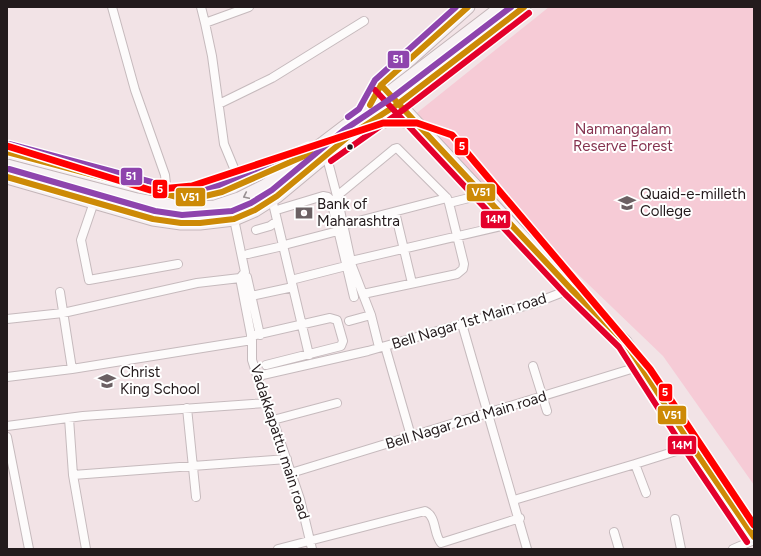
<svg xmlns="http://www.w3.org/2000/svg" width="761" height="556" font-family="Figtree,sans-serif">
<rect width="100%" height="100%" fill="#f2e3e6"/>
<path fill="#f6cbd6" d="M 549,7 L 754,7 L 754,485 L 663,356 L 413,116 Z"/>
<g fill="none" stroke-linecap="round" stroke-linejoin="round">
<g stroke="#c6babd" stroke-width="10">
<path id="minor" d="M 112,7 L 135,90 L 165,175 L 167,194
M 201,7 L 205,23
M 219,104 L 272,78 L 364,21
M 326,154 L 337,196 L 352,266 L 371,315 L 379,347
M 241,185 L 224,144 L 212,56 L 205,23 L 249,7
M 337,196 L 394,149 L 397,148 L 447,198 L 449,203 L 464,264 L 463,269 L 457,274 L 363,294
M 272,199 L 309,355
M 94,202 L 81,240 L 89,280 L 178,264
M 449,203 L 473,197
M 280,209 L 323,196 L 328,197 L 331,200 L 354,297
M 395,212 L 412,283
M 234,219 L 245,272 L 240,278
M 343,225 L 447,198
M 256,230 L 270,226 L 277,221
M 288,244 L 338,231
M 248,254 L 283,246
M 351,261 L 510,224
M 247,277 L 260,335
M 240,278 L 252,340 L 252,360 L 266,403 L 273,420 L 300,499 L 312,549
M 295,279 L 346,266
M 60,292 L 72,369 L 252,340
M 251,296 L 293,287
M 7,319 L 63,313 L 197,283 L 240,278
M 349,321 L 371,315
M 462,324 L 527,549
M 251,336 L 330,318 L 337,320 L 343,341 L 341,346 L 266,365
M 385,346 L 411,436
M 533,366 L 547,411
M 258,376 L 368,351 L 535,303 L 571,289
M 7,377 L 72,369
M 187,408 L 196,497
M 69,418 L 73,475 L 86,549
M 273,420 L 337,403
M 7,426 L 83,416 L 266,403
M 7,437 L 29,549
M 635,464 L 692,446
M 291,473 L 641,366
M 73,475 L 287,459
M 514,500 L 635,464 L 646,493
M 675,519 L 681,549
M 614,532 L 619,549
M 278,549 L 425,511 C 437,517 433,533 441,543 L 520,518
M 733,549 L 754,540"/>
</g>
<g stroke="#c4b6b9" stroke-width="15">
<path id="primary" d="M 381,85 L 571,289 L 625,342 L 692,446 L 754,537
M 366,110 L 381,85 L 468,7
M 376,124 L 390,119 L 415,122
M 7,152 L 177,197 C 212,201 232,188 262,174 C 274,169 287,165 299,159
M 7,177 L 153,219 L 181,223 L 200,223 L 234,219 L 255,210 L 277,196 L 349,136 L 398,104 L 524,7"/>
</g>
<use href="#minor" stroke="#fdfbfb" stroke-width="8"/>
<use href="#primary" stroke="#f7f1f3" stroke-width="13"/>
<g stroke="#c4b6b9" stroke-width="15" stroke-linecap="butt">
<path id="primary-bridge" d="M 7,166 L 137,200 L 184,209 L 215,207 L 239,199 L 265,186 L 287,171 L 502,7"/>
</g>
<use href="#primary-bridge" stroke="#f7f1f3" stroke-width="13"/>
<g stroke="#fff" stroke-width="9">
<path id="bus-1" d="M 381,85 L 571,289 L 625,342 L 692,446 L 754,537
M 370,105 L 381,85 L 468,7
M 7,152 L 177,197 L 201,197 L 222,192 L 311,153
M 7,177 L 153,219 L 181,223 L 200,223 L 234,219 L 255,210 L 277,196 L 349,136 L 398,104 L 524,7"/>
</g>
<g stroke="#fff" stroke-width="9">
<path id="bus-2" d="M 375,90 L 565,294 L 619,347 L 685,450 L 747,542
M 331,161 L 403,110 L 529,13"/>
</g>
<g stroke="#fff" stroke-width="9">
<path id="bus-3" d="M 348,117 L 359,109 L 375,80 L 456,7
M 9,144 L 178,189 L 200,189 L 219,185 L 308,146
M 9,169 L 155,211 L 182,215 L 232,211 L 251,203 L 272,190 L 344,130 L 393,97 L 511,7"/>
</g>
<use href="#bus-1" stroke="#cd8a06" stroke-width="6"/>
<use href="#bus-2" stroke="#e4002b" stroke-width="6"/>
<use href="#bus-3" stroke="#8e44ad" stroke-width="6"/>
<g stroke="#fff" stroke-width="10">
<path id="metro-1" d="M 7,146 L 150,190 L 192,186 L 383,123 L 417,123 L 452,135 L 650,369 L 754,525"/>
</g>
<use href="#metro-1" stroke="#f00" stroke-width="7"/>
</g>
<defs><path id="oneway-chevron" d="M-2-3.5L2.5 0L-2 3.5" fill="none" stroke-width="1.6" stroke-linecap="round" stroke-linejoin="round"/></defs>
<use stroke="#989092" href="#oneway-chevron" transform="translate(246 196) rotate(155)"/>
<defs>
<g id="university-bare" transform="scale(1.38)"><path d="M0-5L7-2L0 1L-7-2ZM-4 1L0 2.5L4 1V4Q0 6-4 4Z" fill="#6b6063" stroke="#fff" stroke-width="2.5" paint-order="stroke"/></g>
<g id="bank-bare" transform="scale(1.38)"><path d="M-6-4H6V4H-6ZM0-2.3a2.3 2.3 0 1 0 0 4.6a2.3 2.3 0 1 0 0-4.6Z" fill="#6b6063" stroke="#fff" stroke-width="2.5" paint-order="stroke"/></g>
<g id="school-bare" transform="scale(1.38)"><path d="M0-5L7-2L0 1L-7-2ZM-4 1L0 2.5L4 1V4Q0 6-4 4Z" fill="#6b6063" stroke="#fff" stroke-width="2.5" paint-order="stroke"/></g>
</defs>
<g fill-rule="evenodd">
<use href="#university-bare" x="627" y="203"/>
<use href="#bank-bare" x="304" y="213"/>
<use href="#school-bare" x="107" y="381"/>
</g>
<circle fill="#231a1c" stroke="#fff" stroke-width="1.5" cx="350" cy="147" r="3.5"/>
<g text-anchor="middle" stroke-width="4" stroke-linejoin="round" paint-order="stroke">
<g font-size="15" fill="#85324f" stroke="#fff">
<text x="623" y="134">Nanmangalam<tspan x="623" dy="17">Reserve Forest</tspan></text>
</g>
<g font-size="15" fill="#231a1c" stroke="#fff" text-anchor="start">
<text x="640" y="199">Quaid-e-milleth<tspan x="640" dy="17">College</tspan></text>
<text x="317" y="209">Bank of<tspan x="317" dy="17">Maharashtra</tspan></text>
<text x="120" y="377">Christ<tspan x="120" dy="17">King School</tspan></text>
</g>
<g font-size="15" fill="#231a1c" stroke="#fff">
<text transform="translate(469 321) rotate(-17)" y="5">Bell Nagar 1st Main road</text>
<text transform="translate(466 420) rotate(-17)" y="5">Bell Nagar 2nd Main road</text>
<text transform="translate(280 442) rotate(72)" y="5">Vadakkapattu main road</text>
</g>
</g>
<g stroke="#fff" stroke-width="1.5">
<rect x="387" y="50" width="23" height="19" rx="4" fill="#8e44ad"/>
<rect x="454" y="137" width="15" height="19" rx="4" fill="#f00"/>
<rect x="120" y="167" width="23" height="19" rx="4" fill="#8e44ad"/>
<rect x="152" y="179" width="16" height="20" rx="4" fill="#f00"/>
<rect x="466" y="183" width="30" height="19" rx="4" fill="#cd8a06"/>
<rect x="175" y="187" width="31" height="20" rx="4" fill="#cd8a06"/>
<rect x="480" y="210" width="31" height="19" rx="4" fill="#e4002b"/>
<rect x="658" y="383" width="15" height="19" rx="4" fill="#f00"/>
<rect x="657" y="405" width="30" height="20" rx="4" fill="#cd8a06"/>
<rect x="667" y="435" width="30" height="20" rx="4" fill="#e4002b"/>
</g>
<g font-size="11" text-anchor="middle" font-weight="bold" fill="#fff">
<text x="398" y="63">51</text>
<text x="462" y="150">5</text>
<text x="131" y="180">51</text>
<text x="160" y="193">5</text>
<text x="481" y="196">V51</text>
<text x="190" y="201">V51</text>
<text x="496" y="223">14M</text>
<text x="665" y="396">5</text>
<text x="672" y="419">V51</text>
<text x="682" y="449">14M</text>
</g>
<rect width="761" height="556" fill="none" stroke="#231a1c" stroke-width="16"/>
</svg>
